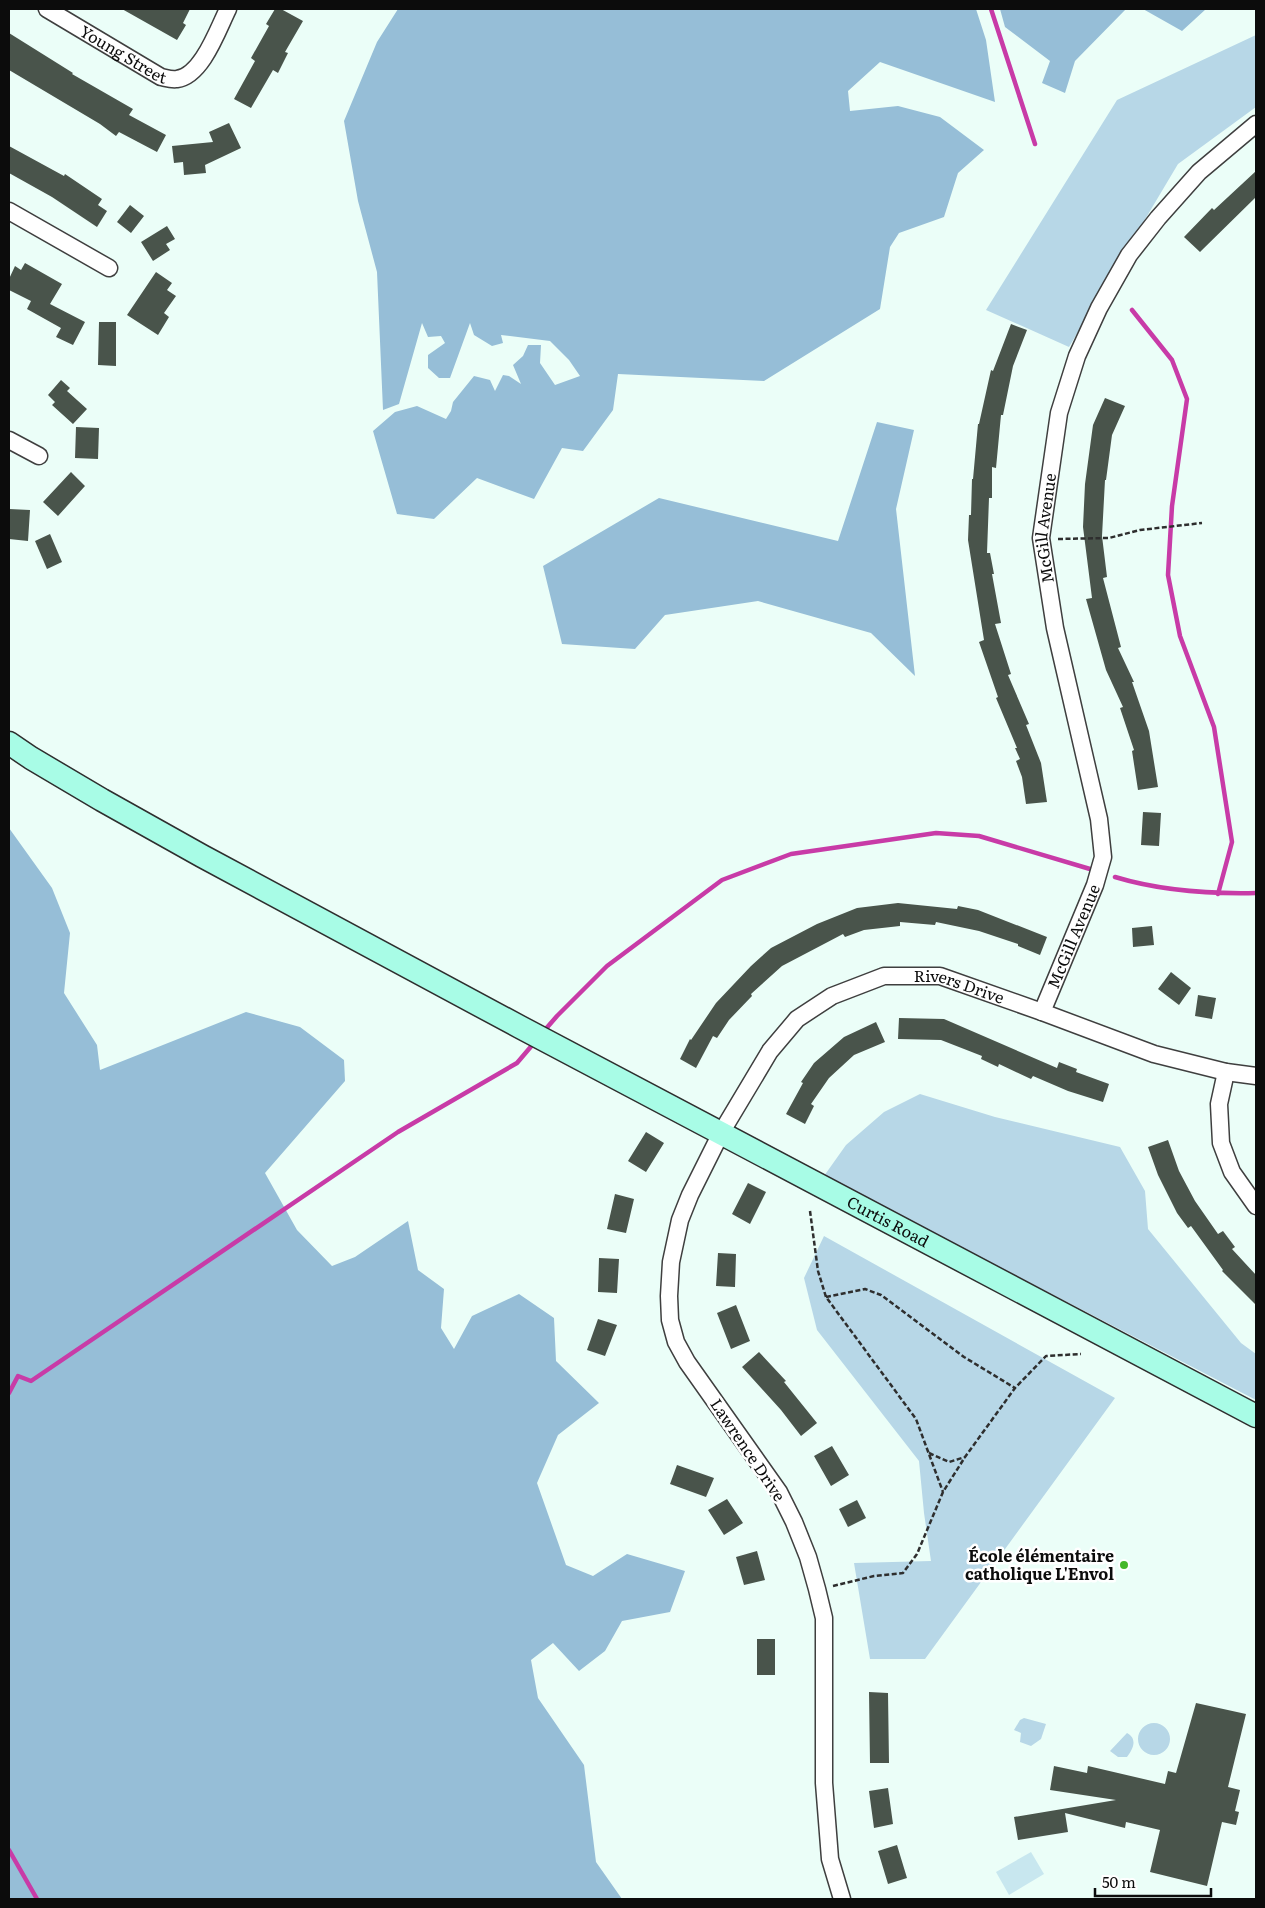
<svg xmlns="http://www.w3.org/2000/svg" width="1265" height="1908" font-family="Literata,serif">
<rect width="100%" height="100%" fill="#ebfef8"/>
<path fill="#b7d7e7" d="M 1256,35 L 1256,107 L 1178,164 L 1069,347 L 986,310 L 1117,100 Z
M 920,1094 L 995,1117 L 1120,1147 L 1145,1191 L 1148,1229 L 1241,1343 L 1256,1354 L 1256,1400 L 824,1176 L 846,1145 L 884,1112 Z
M 824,1236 L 1115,1398 L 925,1659 L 870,1659 L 854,1563 L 931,1561 L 924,1513 L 919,1461 L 817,1330 L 804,1278 Z
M 1024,1718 L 1046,1724 L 1041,1739 L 1031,1746 L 1020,1742 L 1021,1733 L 1014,1730 L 1020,1720 Z
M1138 1739a16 16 0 1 1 32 0a16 16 0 1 1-32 0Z
M 1127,1733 C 1138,1739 1133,1749 1127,1757 L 1118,1757 L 1110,1751 Z"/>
<path fill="#96bed7" d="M 398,9 L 976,9 L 986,40 L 995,102 L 880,62 L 848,91 L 850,111 L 898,106 L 940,117 L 984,150 L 958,173 L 944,217 L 899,233 L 890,247 L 880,309 L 764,381 L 618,374 L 613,410 L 583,451 L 562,448 L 534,499 L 477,478 L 434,519 L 397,514 L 373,431 L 395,412 L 417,406 L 446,419 L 451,411 L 453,402 L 474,376 L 490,380 L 495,391 L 503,375 L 509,376 L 521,384 L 513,365 L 523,356 L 528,345 L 541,345 L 540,363 L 555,385 L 580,376 L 569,360 L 550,341 L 501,335 L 503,343 L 492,346 L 474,335 L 470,323 L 450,378 L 439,378 L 428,368 L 428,355 L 445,343 L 441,336 L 428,337 L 422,323 L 399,404 L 383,410 L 377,272 L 358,201 L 344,121 L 377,42 Z
M 1000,9 L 1126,9 L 1075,61 L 1065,93 L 1042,83 L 1050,61 L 1005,27 Z
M 1143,9 L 1206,9 L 1182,31 Z
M 877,422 L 914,430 L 896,509 L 915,676 L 871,633 L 758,601 L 665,615 L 635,649 L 562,644 L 543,566 L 659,498 L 838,541 Z
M 9,828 L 52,888 L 70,933 L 64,993 L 97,1045 L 100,1070 L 246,1012 L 300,1027 L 344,1060 L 345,1081 L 265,1173 L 297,1230 L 332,1266 L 355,1257 L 408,1221 L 418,1270 L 444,1289 L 441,1328 L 454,1349 L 472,1316 L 519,1294 L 554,1318 L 556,1361 L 599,1403 L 558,1435 L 537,1483 L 566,1565 L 593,1576 L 627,1554 L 685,1571 L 670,1612 L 622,1621 L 605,1651 L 579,1671 L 553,1643 L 531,1660 L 538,1698 L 584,1765 L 596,1862 L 622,1899 L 9,1899 Z"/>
<path fill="#c8e7ef" d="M 1031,1852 L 1044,1874 L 1009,1895 L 996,1872 Z"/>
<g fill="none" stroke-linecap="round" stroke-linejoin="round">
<path stroke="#c83ba7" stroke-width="4.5" d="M 991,9 L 1035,144
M 1132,310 L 1172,360 L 1187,399 L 1172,506 L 1168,575 L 1180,636 L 1214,727 L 1232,842 L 1218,894
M 1115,877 C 1158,890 1211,894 1256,893
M 544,1031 L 557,1016 L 607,966 L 722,880 L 791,854 L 936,833 L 979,836 L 1090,869
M 9,1393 L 18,1376 L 31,1381 L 398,1132 L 517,1063 L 534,1043
M 9,1850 L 37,1899"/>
</g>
<path fill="#49544b" d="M 122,9 L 190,9 L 183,23 L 186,25 L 177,40 Z
M 275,9 L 281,9 L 303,21 L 285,52 L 288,53 L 278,73 L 273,70 L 251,108 L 234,99 L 255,61 L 251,58 L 269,26 L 266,24 Z
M 9,33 L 73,73 L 72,74 L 133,109 L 129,115 L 166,135 L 157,152 L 119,132 L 116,136 L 100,124 L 9,70 Z
M 229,123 L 241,148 L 205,165 L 206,173 L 184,175 L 183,162 L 174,163 L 172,146 L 213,142 L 209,132 Z
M 9,146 L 64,176 L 65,174 L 102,199 L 98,205 L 107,211 L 97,227 L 52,197 L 9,173 Z
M 1256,171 L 1256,197 L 1200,252 L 1184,237 L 1212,208 L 1214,210 Z
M 130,205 L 144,216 L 131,233 L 117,222 Z
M 167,226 L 175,239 L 166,244 L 170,250 L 153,261 L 141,242 Z
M 25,263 L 62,284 L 50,304 L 85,322 L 73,345 L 56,337 L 61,328 L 27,309 L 31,301 L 9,290 L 9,279 L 15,266 L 21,270 Z
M 156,272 L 172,283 L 167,290 L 176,296 L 164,313 L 169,317 L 158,335 L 127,315 Z
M 99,322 L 116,322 L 116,366 L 98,365 Z
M 1011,324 L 1027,330 L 1013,366 L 1003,415 L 1001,415 L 996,468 L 992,467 L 992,498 L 989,498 L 987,553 L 990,553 L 994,574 L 992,574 L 1001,623 L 995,624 L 1011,674 L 1008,675 L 1029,724 L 1026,725 L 1041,763 L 1047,802 L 1026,804 L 1022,777 L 1016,761 L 1020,759 L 1015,748 L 1017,748 L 996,698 L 998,697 L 979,642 L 984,640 L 968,540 L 969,515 L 971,515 L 972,479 L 973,479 L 978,424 L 979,424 L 991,370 L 993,371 Z
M 61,380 L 70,388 L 67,391 L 87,409 L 73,424 L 52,405 L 55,402 L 48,395 Z
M 1105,398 L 1125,406 L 1112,435 L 1106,480 L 1105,480 L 1102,536 L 1107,577 L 1103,578 L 1121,647 L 1118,648 L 1134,682 L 1132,682 L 1149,731 L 1158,787 L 1138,790 L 1132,751 L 1134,750 L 1120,708 L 1123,707 L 1106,670 L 1086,599 L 1092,598 L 1083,527 L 1085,484 L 1093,425 Z
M 76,427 L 99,428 L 98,459 L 75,458 Z
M 71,472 L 85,486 L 58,516 L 43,502 Z
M 9,509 L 30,510 L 28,541 L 9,539 Z
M 50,534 L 62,562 L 47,569 L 35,541 Z
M 1143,812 L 1161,813 L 1159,846 L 1141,845 Z
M 898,903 L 957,909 L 958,906 L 978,910 L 1047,937 L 1040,955 L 1018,946 L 1018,944 L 979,931 L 936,922 L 935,925 L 900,922 L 900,926 L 864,930 L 845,937 L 843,934 L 782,966 L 751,994 L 752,996 L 729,1020 L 717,1038 L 713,1036 L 696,1068 L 680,1059 L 690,1039 L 691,1040 L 716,1003 L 751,966 L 771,948 L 817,924 L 857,908 Z
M 1152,926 L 1154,945 L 1133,947 L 1132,928 Z
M 1171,972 L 1191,988 L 1179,1005 L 1158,989 Z
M 1198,995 L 1216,998 L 1212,1019 L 1195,1016 Z
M 899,1018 L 944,1019 L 1057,1068 L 1059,1062 L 1077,1069 L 1076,1072 L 1109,1084 L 1103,1102 L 1068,1091 L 1033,1076 L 1031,1079 L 999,1064 L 998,1067 L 981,1059 L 982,1056 L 941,1040 L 898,1039 Z
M 876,1022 L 885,1042 L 854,1055 L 829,1078 L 811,1104 L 814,1106 L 805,1124 L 786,1114 L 803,1083 L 801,1082 L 814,1063 L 844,1037 Z
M 646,1132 L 664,1143 L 646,1172 L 628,1161 Z
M 1168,1140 L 1179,1171 L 1195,1201 L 1218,1234 L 1223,1231 L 1235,1247 L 1232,1249 L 1256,1275 L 1256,1305 L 1222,1271 L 1223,1270 L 1191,1226 L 1188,1228 L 1177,1213 L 1158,1175 L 1148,1147 Z
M 748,1183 L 766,1192 L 750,1224 L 732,1214 Z
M 615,1194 L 634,1199 L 626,1233 L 607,1229 Z
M 718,1253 L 736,1254 L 735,1287 L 716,1286 Z
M 599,1258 L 619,1259 L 617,1293 L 598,1292 Z
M 736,1305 L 750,1341 L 731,1349 L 717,1313 Z
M 598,1319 L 617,1325 L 605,1356 L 587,1350 Z
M 759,1352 L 786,1381 L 784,1382 L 817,1423 L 801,1436 L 781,1410 L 742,1367 Z
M 832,1446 L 849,1475 L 831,1486 L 814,1456 Z
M 677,1465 L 714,1478 L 706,1497 L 670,1484 Z
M 727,1499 L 743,1523 L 724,1535 L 708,1510 Z
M 857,1500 L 866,1518 L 848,1527 L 839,1509 Z
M 757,1551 L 765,1580 L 744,1585 L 736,1557 Z
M 757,1639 L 775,1639 L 775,1675 L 757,1675 Z
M 869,1692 L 888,1693 L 889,1763 L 870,1763 Z
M 1196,1703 L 1246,1714 L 1228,1787 L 1240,1790 L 1235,1811 L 1239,1812 L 1236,1825 L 1222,1822 L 1207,1886 L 1150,1872 L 1160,1830 L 1126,1822 L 1125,1828 L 1065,1813 L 1068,1832 L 1018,1840 L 1014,1817 L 1116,1800 L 1050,1790 L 1054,1766 L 1087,1773 L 1088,1766 L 1165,1784 L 1168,1771 L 1176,1773 Z
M 888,1788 L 893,1824 L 874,1828 L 869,1791 Z
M 897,1845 L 907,1878 L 888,1884 L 878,1851 Z"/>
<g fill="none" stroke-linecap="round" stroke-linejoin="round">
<g stroke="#3f3f3f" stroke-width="19">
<g id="street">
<path id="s1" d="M 47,9 L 161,77 C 166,78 172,80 177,79 C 202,76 218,29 228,9"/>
<path d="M 9,211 L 109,268"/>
<path d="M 9,440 L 39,456"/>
<path id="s2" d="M 1042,1012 L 1095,885 L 1103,857 L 1099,819 L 1055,628 L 1041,538 L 1059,413 L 1077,356 L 1099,308 L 1129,255 L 1158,218 L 1199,172 L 1256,124"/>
<path d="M 1226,1072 L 1219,1104 L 1221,1143 L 1232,1172 L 1256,1206"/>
<path id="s3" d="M 842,1899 L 830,1859 L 829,1846 L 824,1783 L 824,1618 L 817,1589 L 808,1557 L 794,1522 L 779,1492 L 687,1362 L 676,1342 L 670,1320 L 669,1296 L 671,1262 L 680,1220 L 690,1195 L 721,1133 L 770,1051 L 797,1019 L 832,996 L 884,976 L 940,976 L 1042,1012 L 1154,1054 L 1226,1072 L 1256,1076"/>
</g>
</g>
<g stroke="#2e2e2e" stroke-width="25">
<g id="secondary">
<path id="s4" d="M 9,743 L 31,758 L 102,800 L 202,856 L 520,1027 L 1256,1416"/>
</g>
</g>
<path stroke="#2e2e2e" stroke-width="2.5" stroke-dasharray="5 2.5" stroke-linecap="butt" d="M 1058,539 L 1109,538 L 1140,530 L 1202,523
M 810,1211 L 818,1271 L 826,1297 L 916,1419 L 943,1492
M 826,1297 L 865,1289 L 881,1295 L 964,1357 L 1015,1388
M 929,1453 L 949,1462 L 965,1457
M 833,1586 L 874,1576 L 903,1573 L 917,1554 L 943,1492 L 965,1457 L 1015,1388 L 1046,1356 L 1081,1354"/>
<use href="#street" stroke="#fff" stroke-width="16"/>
<use href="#secondary" stroke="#a8fce6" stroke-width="22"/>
</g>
<circle fill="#46b729" stroke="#fff" stroke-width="2" cx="1124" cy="1565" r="5"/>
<g text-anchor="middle" stroke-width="5" stroke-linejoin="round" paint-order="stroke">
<g font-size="16" fill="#0c0c0c" stroke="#fff">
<text dy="6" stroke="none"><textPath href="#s1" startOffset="89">Young Street</textPath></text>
<text dy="6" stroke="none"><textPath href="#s2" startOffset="502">McGill Avenue</textPath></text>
<text dy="6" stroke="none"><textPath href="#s2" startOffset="82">McGill Avenue</textPath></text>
<text dy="6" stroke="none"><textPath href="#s3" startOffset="1131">Rivers Drive</textPath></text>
<text dy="6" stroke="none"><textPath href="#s4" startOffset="1001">Curtis Road</textPath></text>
<text transform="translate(748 1450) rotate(56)" y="6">Lawrence Drive</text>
</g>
<g font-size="16" font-weight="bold" fill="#0c0c0c" stroke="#fff" text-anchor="end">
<text x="1114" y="1562">École élémentaire<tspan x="1114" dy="18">catholique L'Envol</tspan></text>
</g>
</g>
<rect width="1265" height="1908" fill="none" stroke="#0c0c0c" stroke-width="20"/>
<path d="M1095 1888v8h116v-8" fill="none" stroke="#0c0c0c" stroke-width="2.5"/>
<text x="1102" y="1888" font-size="15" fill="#0c0c0c" stroke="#ffffff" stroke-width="4" paint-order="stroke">50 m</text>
</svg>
